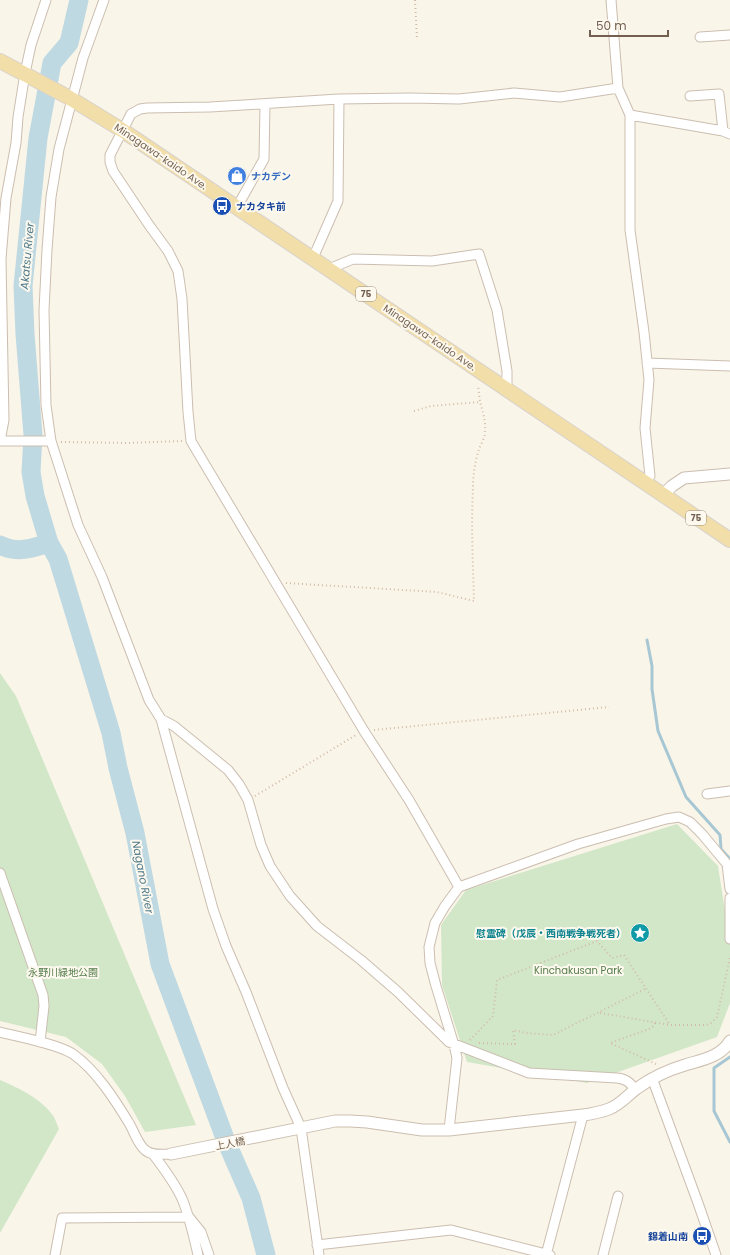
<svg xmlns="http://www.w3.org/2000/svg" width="730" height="1255" font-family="Poppins,'Noto Sans JP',sans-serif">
<rect width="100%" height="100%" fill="#faf5e9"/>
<path fill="#d1e7c8" d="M 0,673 L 16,696 L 196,1125 L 145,1132 L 125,1096 L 102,1064 L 66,1037 L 0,1021 Z
M 677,824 L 718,866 L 730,943 L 730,1003 L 717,1037 L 587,1083 L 467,1062 L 442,985 L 441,925 L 466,890 Z
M 0,1080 C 19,1088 42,1099 54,1117 C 56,1121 57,1125 59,1129 L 0,1233 Z"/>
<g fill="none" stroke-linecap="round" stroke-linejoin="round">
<path stroke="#a6c7d3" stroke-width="3" d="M 647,640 L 652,666 L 652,689 L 658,731 L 686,797 L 720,835 L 721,849 L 730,859
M 730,1057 L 714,1068 L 714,1111 L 730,1142"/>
<path stroke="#bfd9e2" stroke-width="19" d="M 79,0 L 69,43 L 52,63 L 38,138 L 23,286 L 25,334 L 33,435 L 31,472 L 35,496 L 49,543 L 58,559 L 111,733 L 118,768 L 135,833 L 160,964 L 226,1141 L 251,1198 L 266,1255
M 0,545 C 18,554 32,548 49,543"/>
<g stroke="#cbbeb0" stroke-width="11">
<path id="minor" d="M 104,0 L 83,58 L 59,149 L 51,197 L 47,250 L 44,310 L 46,405 L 51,441 L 78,525 L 102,577 L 149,700 L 161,719 L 213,909 L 226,946 L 246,992 L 283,1088 L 301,1128 L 319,1255
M 611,0 L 618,88 L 630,115 L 630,230 L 644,332 L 649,380 L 645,428 L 650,476 L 644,482
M 700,37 L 730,35
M 690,96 L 719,94 L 723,131
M 630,115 L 723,131 L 730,134
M 237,207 L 264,159 L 265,104
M 313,258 L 338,201 L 339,99
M 329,269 L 353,259 L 432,261 L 479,254 L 497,310 L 507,371 L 507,389
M 647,363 L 730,366
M 0,441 L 4,420 L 1,259 L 6,198 L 16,143 L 18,117 L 25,73 L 31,45 L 46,0
M 0,441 L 51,441
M 161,719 L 174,726 L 206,752 L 228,770 L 239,784 L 248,800 L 261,845 L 270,866 L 290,896 L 317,926 L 361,960 L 398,992 L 449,1042 L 529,1073 L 617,1078 C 626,1079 630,1082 635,1090
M 707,794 L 730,791
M 0,873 L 43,995 L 44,1006 L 40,1042
M 459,887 L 409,800 L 364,731 L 191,441 L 188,412 L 182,299 L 178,271 L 168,251 L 149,225 L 113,171 L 110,162 L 110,155 L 131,114 L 140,109 L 147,108 L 210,107 L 339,99 L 410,98 L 459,99 L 514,93 L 560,97 L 618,88
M 730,898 L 730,939
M 0,1032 C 19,1037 58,1044 73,1054 C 96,1070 115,1100 129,1123 C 134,1131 137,1143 145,1150 C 152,1156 162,1154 171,1154
M 652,1078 L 698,1203 L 716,1255
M 449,1130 L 457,1058 L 454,1045 L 436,986 L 430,963 L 429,947 L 435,923 L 445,906 L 459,887 L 578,844 L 666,819 L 679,817 L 690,822 L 702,834 L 727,864 L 730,889
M 153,1154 C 164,1169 176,1184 183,1201 C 190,1219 194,1237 198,1255
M 317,1245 L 451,1230 L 550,1255
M 55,1255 L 62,1218 L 189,1217 L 201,1232 L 209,1255
M 546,1255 L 583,1115
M 603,1255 L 618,1196"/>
</g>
<g stroke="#cbbeb0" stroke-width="13">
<path id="tertiary" d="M 663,495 L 672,486 L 684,478 L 730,474
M 171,1154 L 335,1121 L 350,1121 L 367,1122 L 422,1130 L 449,1130 L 583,1115 C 591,1114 601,1112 609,1109 C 620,1105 627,1096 636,1089 C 651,1078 668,1070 685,1065 C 701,1060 721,1057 730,1041"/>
</g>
<g stroke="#d8d2ce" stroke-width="16">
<path id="primary" d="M 0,61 L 68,97 L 122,130 L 730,540"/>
</g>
<path stroke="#d2bca6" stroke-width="2" stroke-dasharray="1 3" stroke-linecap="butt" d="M 415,0 L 417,38
M 414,411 L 431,406 L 480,402 L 478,385
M 61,442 L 127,443 L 182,441
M 286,583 L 437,592 L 474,601 C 473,564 471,526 473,488 C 473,475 475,462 479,449 C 481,444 485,438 485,432 C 486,422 483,412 480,402
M 374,730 L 609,707
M 255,796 L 356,735
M 600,1013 L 670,1025 L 706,1025 L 711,1023 L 717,1017 L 730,958
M 655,1023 L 654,1026 L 649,1029 L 610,1043 L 656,1064
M 470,1040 L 493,1016 L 497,980 L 597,941 L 612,958 L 624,955 L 670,1025
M 479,1043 L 515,1044 L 513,1030 L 526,1033 L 553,1035 L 645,989"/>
<use href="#minor" stroke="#fff" stroke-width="9"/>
<use href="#tertiary" stroke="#fff" stroke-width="11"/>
<use href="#primary" stroke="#f2dea8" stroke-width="14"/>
</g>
<defs>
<g id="shop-disc" transform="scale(1)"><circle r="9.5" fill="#3f7fe0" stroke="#fdf9ef"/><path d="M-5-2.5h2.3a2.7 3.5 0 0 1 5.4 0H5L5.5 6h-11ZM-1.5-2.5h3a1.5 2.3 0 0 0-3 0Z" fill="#fff"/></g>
<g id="bus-disc" transform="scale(1)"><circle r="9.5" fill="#1a4fb4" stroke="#fdf9ef"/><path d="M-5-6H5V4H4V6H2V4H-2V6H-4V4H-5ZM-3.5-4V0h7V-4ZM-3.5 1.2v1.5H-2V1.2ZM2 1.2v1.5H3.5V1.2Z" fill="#fff"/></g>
<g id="sight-disc" transform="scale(1)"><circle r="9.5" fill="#0f9aa8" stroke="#fdf9ef"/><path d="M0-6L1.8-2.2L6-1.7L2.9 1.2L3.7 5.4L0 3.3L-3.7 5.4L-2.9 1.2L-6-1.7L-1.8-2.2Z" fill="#fff"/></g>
</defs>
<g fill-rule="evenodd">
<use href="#shop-disc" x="237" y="176"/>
<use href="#bus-disc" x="222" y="206"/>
<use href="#sight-disc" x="640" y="933"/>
<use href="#bus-disc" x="702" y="1236"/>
</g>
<g text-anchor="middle" stroke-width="4" stroke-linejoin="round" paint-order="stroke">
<g fill="#fdf9ef" stroke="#9c8d7f" stroke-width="1">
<rect x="356" y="287" width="20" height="14" rx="3"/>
<rect x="686" y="511" width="20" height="14" rx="3"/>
</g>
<g font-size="9" font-weight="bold" fill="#725f4f">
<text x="366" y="297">75</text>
<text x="696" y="521">75</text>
</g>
<g font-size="10" fill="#725f4f" stroke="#fdf9ef">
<text transform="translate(161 156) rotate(34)" y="4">Minagawa-kaido Ave.</text>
<text transform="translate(430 337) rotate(34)" y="4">Minagawa-kaido Ave.</text>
<text transform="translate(230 1143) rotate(-11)" y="4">上人橋</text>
</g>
<g font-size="10" font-weight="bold" fill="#366cbe" stroke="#fdf9ef" text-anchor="start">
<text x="251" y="180">ナカデン</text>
</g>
<g font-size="10" font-weight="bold" fill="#164399" stroke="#fdf9ef" text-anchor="start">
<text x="236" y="210">ナカタキ前</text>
<text x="688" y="1240" text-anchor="end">錦着山南</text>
</g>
<g font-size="10" font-weight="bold" fill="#0d838f" stroke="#fdf9ef" text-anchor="end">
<text x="626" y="937">慰霊碑（戊辰・西南戦争戦死者）</text>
</g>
<g font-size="10" fill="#547c4b" stroke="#fdf9ef">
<text x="578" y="974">Kinchakusan Park</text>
<text x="63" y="976">永野川緑地公園</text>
</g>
<g font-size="11" font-style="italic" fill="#4e798a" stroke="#fdf9ef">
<text transform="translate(27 256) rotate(-85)" y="4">Akatsu River</text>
<text transform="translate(143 877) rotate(79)" y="4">Nagano River</text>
</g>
</g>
<path d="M590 30v6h78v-6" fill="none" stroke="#725f4f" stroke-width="2"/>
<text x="596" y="30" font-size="12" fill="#725f4f" stroke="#fdf9ef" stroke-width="3" paint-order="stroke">50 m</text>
</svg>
